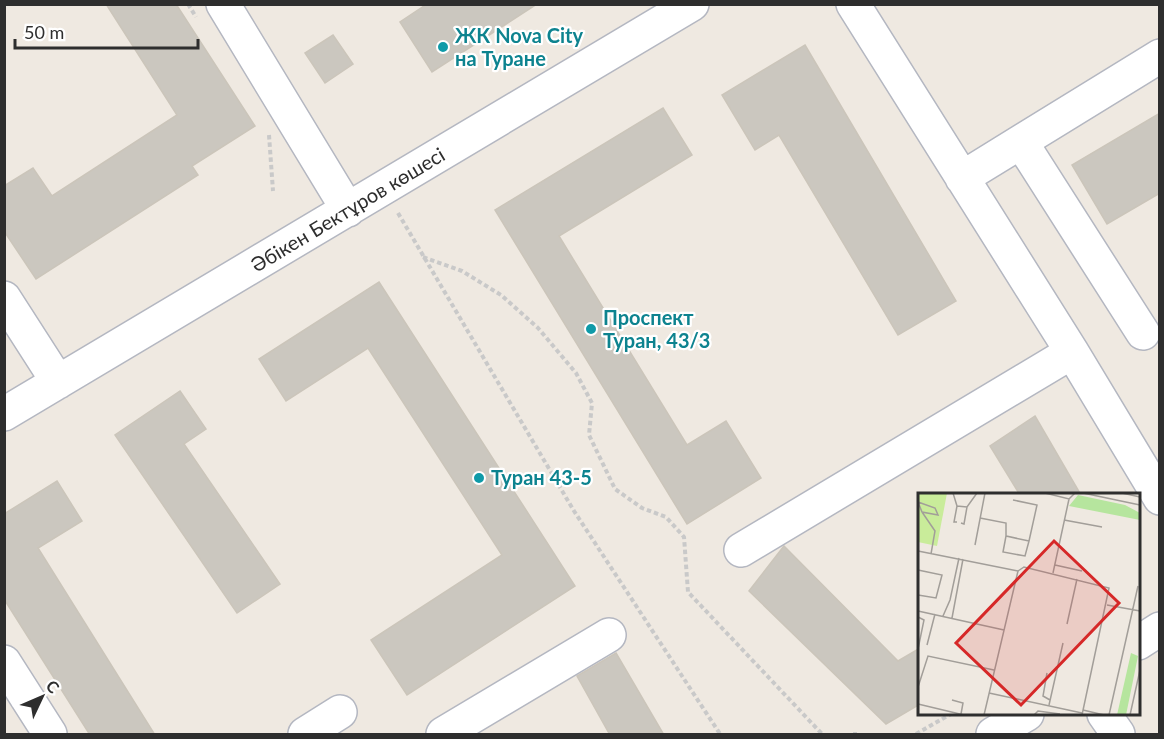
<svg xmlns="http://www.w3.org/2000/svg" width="1164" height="739" font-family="Lato,sans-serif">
<rect width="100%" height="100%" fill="#efe9e1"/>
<path fill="#cbc7bf" stroke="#cbc5ba" stroke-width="1.5" d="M 106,4 L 176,4 L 255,126 L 192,166 L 198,175 L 36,279 L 4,231 L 4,186 L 33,168 L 52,196 L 177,115 Z
M 427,4 L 537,4 L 432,72 L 400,22 Z
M 333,35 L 353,64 L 325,83 L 305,53 Z
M 805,45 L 956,301 L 898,335 L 779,135 L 755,150 L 722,95 Z
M 663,108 L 692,155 L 559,236 L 687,445 L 726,421 L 761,478 L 687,524 L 495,210 Z
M 1160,113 L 1160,193 L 1107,224 L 1072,165 Z
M 379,282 L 575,586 L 407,695 L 371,640 L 502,555 L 368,348 L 286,401 L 259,359 Z
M 180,391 L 206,429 L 184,444 L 280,584 L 237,613 L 115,435 Z
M 1035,416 L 1081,495 L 1020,495 L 990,446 Z
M 57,481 L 82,521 L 38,548 L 155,735 L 90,735 L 4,599 L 4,514 Z
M 784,546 L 898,661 L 920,648 L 920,704 L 886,724 L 749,591 Z
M 616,653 L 664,735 L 610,735 L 577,676 Z"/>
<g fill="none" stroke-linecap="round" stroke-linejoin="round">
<g stroke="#b4b7c1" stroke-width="36">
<path id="minor" d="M 223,4 L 348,210
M 853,4 L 1072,352 L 1160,498
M 1021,142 L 1143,333
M 962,178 L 1160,56
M 4,298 L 58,382
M 4,414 L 692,4
M 741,550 L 1072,352
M 1138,643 L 1160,629
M 4,662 L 50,734
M 1104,714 L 1118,734
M 305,734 L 340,712
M 443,734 L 609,635
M 993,734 L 1027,714"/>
</g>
<path stroke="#c9c9c9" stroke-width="4" stroke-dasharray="4.5 3" stroke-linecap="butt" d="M 188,4 L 196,17
M 269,135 L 273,191
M 398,213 L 574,511 L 720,734
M 423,257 L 462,271 L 501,295 L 538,328 L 576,373 L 592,403 L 589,435 L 615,489 L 642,508 L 666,517 L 684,537 L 688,592 L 822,734
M 853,734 L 857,734
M 916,734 L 951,714"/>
<use href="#minor" stroke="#fff" stroke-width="33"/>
</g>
<g fill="#0f9aa8" stroke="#fff" stroke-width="2">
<circle cx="443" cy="47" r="6"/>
<circle cx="591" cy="329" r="6"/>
<circle cx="479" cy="478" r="6"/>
</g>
<g text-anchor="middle" stroke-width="4.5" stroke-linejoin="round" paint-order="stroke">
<g font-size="20" font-weight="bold" fill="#0d838f" stroke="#fff" text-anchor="start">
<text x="455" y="43">ЖК Nova City<tspan x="455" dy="23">на Туране</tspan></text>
<text x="603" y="325">Проспект<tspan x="603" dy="23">Туран, 43/3</tspan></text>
<text x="491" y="485">Туран 43-5</text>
</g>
<g font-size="20" fill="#2e2e2e" stroke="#fff">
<text transform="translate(348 210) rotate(-31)" y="7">Әбікен Бектұров көшесі</text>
</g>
</g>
<g transform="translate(918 493)">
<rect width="222" height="222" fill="#efe9e1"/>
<path d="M 160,2 L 207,12 L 222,20 L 222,27 L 151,13 ZM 213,160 L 220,163 L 208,222 L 199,222 Z" fill="#b6e59e"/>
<path d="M 0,0 L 29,0 L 19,53 L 0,49 Z" fill="#c9ec9a"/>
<path fill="none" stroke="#a29e99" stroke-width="1.5" d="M 35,0 L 39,13 L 49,14 L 59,0M 127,0 L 151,6 L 157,0M 165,0 L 222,12M 204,0 L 222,4M 95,7 L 119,12 L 111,48 L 107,63 L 85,59 L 88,43 L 111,48M 0,9 L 17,15 L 20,22 L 4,19 ZM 39,13 L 36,29 L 39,29M 4,19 L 17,38 L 13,61M 62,25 L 88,30 L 88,43M 146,27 L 184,34M 43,30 L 46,31 L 49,14M 57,52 L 67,0M 0,58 L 100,78M 137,72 L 164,78M 0,77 L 24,82 L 18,105 L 0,102M 100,78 L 106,74 L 191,95 L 164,222M 135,80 L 151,6M 189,112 L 222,118M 0,118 L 86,137M 25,123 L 32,107 L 41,65M 0,124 L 6,127 L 0,156M 34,125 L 45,66M 149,131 L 159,86M 9,152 L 17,121M 129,180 L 125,203 L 132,207M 0,194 L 10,163 L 76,177M 71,200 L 164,220M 34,207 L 45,210 L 43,221M 0,211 L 46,222M 131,212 L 145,150M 165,217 L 186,222M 66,222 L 100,78M 116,222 L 120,218 L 142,221M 191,222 L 220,93M 212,222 L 222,177"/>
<path fill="#d62828" fill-opacity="0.15" stroke="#d62828" stroke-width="3" d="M 136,48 L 201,110 L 103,212 L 38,150 Z"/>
<rect width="222" height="222" fill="none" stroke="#2e2e2e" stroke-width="3"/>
</g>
<rect width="1164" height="739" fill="none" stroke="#2e2e2e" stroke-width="12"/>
<g transform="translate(42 697) rotate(46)" stroke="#ffffff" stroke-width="4.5" paint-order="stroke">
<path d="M0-4.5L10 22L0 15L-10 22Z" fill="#2e2e2e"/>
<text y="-9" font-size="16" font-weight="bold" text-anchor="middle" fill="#2e2e2e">С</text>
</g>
<path d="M15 39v9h183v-9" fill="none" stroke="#2e2e2e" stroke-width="3"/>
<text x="24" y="39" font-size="18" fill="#2e2e2e" stroke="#ffffff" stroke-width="4.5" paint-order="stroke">50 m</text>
</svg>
